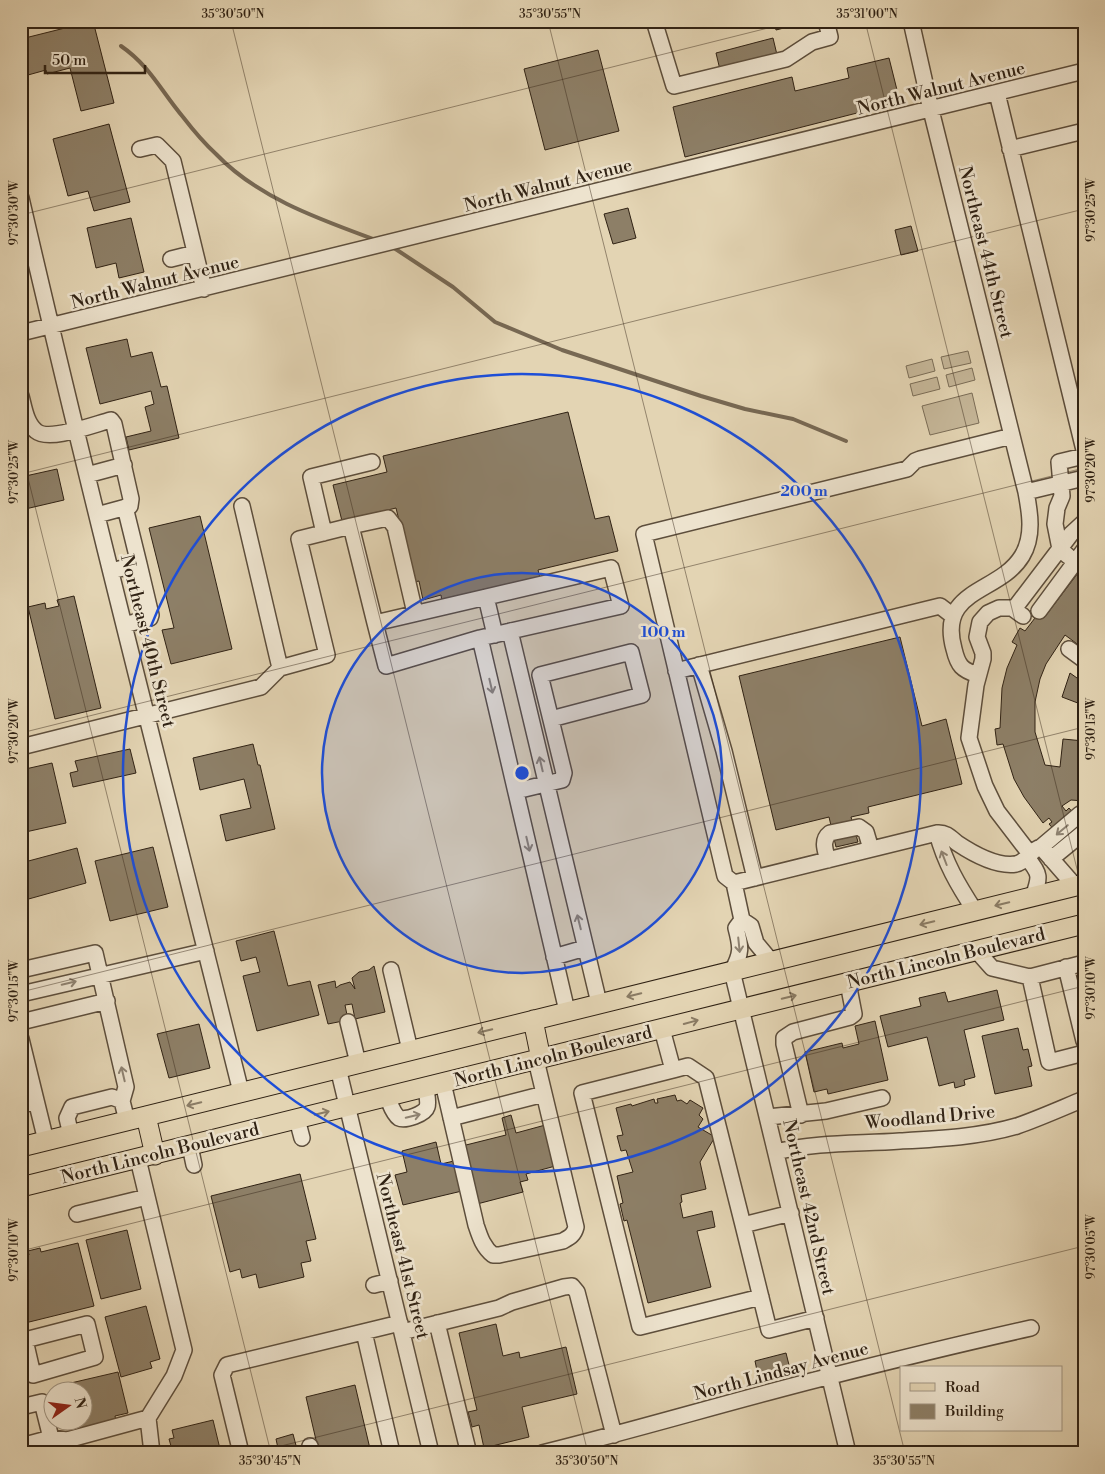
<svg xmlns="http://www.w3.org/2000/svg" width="1105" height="1474" font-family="'Libre Bodoni',serif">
<rect width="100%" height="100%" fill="#e3d4b3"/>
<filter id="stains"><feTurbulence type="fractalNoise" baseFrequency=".004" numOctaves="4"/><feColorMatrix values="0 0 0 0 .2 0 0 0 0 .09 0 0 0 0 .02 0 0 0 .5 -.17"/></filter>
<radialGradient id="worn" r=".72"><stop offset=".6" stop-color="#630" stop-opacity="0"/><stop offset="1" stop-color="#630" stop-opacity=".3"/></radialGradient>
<path fill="#c5b698" stroke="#7a6c56" d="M 968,351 L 971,363 L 944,369 L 941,357 Z
M 932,359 L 935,371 L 909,378 L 906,366 Z
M 972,368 L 975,380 L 949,387 L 946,375 Z
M 937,377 L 940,389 L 913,396 L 910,384 Z
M 972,393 L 979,423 L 930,435 L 922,406 Z"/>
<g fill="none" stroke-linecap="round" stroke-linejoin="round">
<path stroke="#776853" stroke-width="4" d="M 121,46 C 150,66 161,91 183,117 C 193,130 204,143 216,154 C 258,198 319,219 376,240
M 391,246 L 453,287 L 495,322 L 562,350 L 701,396 L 745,409 L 793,419 L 846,441"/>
</g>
<path fill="#8d7f67" stroke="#302214" d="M 93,21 L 114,103 L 81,111 L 70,68 L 47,74 L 46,70 L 28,75 L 21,51 L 21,39 Z
M 774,21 L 811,21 L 776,30 Z
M 773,38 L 778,59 L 721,74 L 716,53 Z
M 598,50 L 619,131 L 545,150 L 524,69 Z
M 889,58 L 900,102 L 685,157 L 673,107 L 792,77 L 795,91 L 849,78 L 847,68 Z
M 109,124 L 130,202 L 94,211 L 88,191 L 68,196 L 53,139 Z
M 628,208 L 636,238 L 613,244 L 604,214 Z
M 131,218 L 144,272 L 119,278 L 116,263 L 96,268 L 87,228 Z
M 911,226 L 918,251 L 901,255 L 895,230 Z
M 127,339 L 131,357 L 152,352 L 161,387 L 167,386 L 179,438 L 129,450 L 126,437 L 151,431 L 145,407 L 154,404 L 151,391 L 100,404 L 86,348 Z
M 568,412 L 595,519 L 609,516 L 618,551 L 538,570 L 540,578 L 442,602 L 441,595 L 423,600 L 419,581 L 414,582 L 396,508 L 342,521 L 333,485 L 387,472 L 383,456 Z
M 57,469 L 64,500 L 21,510 L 21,477 Z
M 200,516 L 232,649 L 171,664 L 162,630 L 174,628 L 149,528 Z
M 1084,565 L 1084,649 L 1065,635 L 1046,664 L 1040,679 L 1035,702 L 1035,732 L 1045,765 L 1060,767 L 1063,739 L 1084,741 L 1084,801 L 1071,800 L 1062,806 L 1066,811 L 1069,808 L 1084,826 L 1065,842 L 1049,824 L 1052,822 L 1049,818 L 1043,823 L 1024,797 L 1014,779 L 1003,744 L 997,745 L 995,729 L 1000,728 L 1002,688 L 1007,668 L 1017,645 L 1012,642 L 1020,628 L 1025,631 L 1038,614 L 1044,618 Z
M 74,596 L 101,708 L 55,719 L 28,607 L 45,603 L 46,609 L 59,606 L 57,600 Z
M 900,637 L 922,726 L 946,719 L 962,784 L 868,807 L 869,813 L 851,817 L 858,842 L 836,847 L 829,817 L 776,830 L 739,676 Z
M 21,653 L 28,682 L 21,683 Z
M 1070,673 L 1084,683 L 1083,705 L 1062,697 Z
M 1083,739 L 1084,739 L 1084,759 L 1081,758 Z
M 253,744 L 258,765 L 260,765 L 275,829 L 226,841 L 220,815 L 251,808 L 244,779 L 200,790 L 193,758 Z
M 130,749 L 136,773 L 73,787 L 70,773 L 78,771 L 75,761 Z
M 52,763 L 66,823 L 21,833 L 21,770 Z
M 153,847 L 168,907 L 110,921 L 95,861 Z
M 77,848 L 86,883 L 25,900 L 21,887 L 21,863 Z
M 274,931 L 288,986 L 310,981 L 319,1015 L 257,1031 L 243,976 L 260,972 L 256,957 L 241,961 L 236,941 Z
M 374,966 L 385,1012 L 355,1019 L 352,1004 L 345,1005 L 348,1020 L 328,1024 L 318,985 L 335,981 L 336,988 L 340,985 L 350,982 L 355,989 L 352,978 L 359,972 L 369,970 Z
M 997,990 L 1004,1020 L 964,1030 L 975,1077 L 964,1080 L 965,1085 L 955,1088 L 954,1082 L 939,1086 L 927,1037 L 888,1047 L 880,1016 L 921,1006 L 919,998 L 945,992 L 948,1002 Z
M 875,1021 L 888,1080 L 828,1094 L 827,1089 L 814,1092 L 805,1052 L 842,1043 L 843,1048 L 859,1044 L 855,1026 Z
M 199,1024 L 210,1068 L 169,1078 L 157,1034 Z
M 1018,1028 L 1023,1050 L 1028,1049 L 1032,1066 L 1028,1067 L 1032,1086 L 995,1094 L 982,1036 Z
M 675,1095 L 677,1101 L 681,1100 L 687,1104 L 690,1100 L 703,1108 L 699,1115 L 703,1119 L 698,1127 L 715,1137 L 700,1162 L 706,1189 L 681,1195 L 682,1202 L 680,1203 L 683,1218 L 712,1211 L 715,1227 L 697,1231 L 711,1287 L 648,1303 L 627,1220 L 624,1221 L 620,1204 L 623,1203 L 617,1176 L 633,1172 L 626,1150 L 621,1151 L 617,1136 L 623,1135 L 616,1108 L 631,1104 L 632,1106 L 654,1099 L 655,1103 L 658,1103 L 657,1099 Z
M 511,1115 L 516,1133 L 549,1124 L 559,1165 L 526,1174 L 528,1180 L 520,1182 L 523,1192 L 477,1204 L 462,1146 L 506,1135 L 502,1118 Z
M 436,1142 L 441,1164 L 454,1161 L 462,1191 L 403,1205 L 395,1175 L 407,1172 L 402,1151 Z
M 300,1174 L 316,1239 L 306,1241 L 311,1261 L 301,1263 L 304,1277 L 259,1288 L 256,1274 L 242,1278 L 240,1269 L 230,1272 L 211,1196 Z
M 127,1230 L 141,1289 L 101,1299 L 86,1240 Z
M 78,1243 L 94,1306 L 21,1324 L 21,1257 L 29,1255 L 28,1251 L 40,1248 L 41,1252 Z
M 146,1306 L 160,1359 L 150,1362 L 152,1368 L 121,1377 L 105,1317 Z
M 496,1324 L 503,1356 L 519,1352 L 520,1358 L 566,1347 L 577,1394 L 522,1407 L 529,1437 L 484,1448 L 479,1425 L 472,1427 L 468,1412 L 477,1410 L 459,1333 Z
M 786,1353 L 791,1373 L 759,1380 L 755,1361 Z
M 118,1372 L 128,1413 L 115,1416 L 116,1421 L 78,1430 L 77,1425 L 68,1428 L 66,1422 L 82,1422 L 82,1392 L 59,1392 L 58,1386 Z
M 355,1385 L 371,1453 L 319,1453 L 306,1397 Z
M 213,1420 L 221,1453 L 173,1453 L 169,1439 L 174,1438 L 172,1430 Z
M 293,1434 L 298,1453 L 279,1453 L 276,1439 Z"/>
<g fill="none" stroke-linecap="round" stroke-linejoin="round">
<g stroke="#5d4e3c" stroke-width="18">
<path id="minor" d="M 656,21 L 655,24 L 674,86 L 786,59 L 812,42 L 830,37 L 826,21
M 911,21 L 931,110 L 1026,492 C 1030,513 1034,536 1022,556 C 999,594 937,588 954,649 C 958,666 962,670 978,675
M 997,93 L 1084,450
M 140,149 L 157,145 L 173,161 L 204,289
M 1010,149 L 1084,131
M 21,198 C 90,497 167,795 241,1092
M 171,259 L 195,253
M 21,333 L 1084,71
M 21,396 C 24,407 26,423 36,431 C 49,442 95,424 111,420 L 114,424 L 131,499 L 130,506 L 97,515
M 87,475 L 124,465
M 1026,492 L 1084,478
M 242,506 L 280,668 L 327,655 L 299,539 L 351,526
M 324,533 L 311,477 L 372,462
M 1068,556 L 1060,549 L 1055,524 L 1057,508 L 1062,496 L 1059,462 L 1084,456
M 611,568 L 621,606 L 480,638 L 386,666 L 375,623 Z
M 111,571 L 139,564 L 125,507
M 486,597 L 495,635
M 1014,609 L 1071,534 L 1084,522
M 1039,611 L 1084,550
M 1023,616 L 1012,608 L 999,608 L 988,613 L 980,622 L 977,637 L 983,653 L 983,659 L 976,685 L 969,738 L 985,786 L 997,811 L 1030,854
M 375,623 L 351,526 L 388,518 L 395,527 L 415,613
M 124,625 L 150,618 L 151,615 L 139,564
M 510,631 L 599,1003
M 480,638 L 567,1011
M 1069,649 L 1084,660
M 699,665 L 724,751 L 755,878
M 676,671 L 940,606 L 953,616
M 21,747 L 261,687 L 280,668
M 516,791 L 562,780 L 564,773 L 540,675 L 631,652 L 642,695 L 551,719
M 937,833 C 945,863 958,885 975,911
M 1041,847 L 1075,886
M 1027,858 C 1041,874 1040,877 1033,897
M 1051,859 L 1084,832
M 828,860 C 825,850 821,840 830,833 L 859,827 L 866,832 L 871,849
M 734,883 L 937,833 C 946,832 951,838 957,843 C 972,853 997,867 1016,864 C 1027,862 1030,850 1041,847 L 1080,814 L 1084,814
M 742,920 L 736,928 C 741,947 742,953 732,971 L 848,1453
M 976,950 L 992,968 L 1030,977 L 1049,1062 L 1084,1053
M 554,957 L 585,948
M 771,961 L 756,943 L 751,926 L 742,920 L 734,883 L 725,876 L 644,534 L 907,469 L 915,461 L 920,459 L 1012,436
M 1066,967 L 1084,1041
M 21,970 L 95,953 L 126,1087 L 122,1101 L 127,1121
M 391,970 L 410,1050
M 1030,977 L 1084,963
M 21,994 L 206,951
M 21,1022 L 107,1001
M 348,1022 L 358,1063
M 662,1029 L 673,1070 L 688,1066 L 706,1078 L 743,1225
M 21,1039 L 46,1141
M 338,1068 L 431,1453
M 673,1070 L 582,1093 L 640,1327 L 761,1297
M 443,1083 L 476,1225 C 480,1237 483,1247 493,1255 L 499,1255 L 563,1241 C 570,1237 574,1235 576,1227 L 536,1060
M 387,1097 C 390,1103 393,1114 399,1118 C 405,1121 425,1114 427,1107 C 429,1102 426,1093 426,1087
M 21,1105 L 36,1101
M 801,1115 L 784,1044 L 784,1038 L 793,1032 L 850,1017 L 854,1014 L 848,983
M 768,1117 L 826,1111 L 882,1098
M 451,1118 L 544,1094
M 297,1119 L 302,1138
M 71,1135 L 67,1118 L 72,1107 L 112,1097 L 122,1101
M 190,1146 L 194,1165
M 776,1152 C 817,1142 858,1144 900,1141 C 938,1139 980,1137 1017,1126 C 1040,1118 1062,1108 1084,1099
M 138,1159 L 184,1350 L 174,1376 L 148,1418 L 152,1453
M 791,1213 L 743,1225 L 769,1330 L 816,1318
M 77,1214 L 147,1197
M 374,1285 L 390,1281
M 437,1323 L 468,1450
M 87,1324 L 95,1357 L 33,1375 L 25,1340 Z
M 364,1332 L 392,1453
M 402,1332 L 499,1308 L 512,1302 L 564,1287 L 572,1286 L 577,1292 L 614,1435
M 21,1407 L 42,1402 L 51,1438 L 21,1446
M 51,1438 L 67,1440 L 148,1418
M 310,1446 L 312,1453
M 241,1453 L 222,1375 L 227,1365 L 400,1323
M 542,1453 C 639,1429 735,1400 831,1376 C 898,1359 964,1343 1031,1328"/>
</g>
<g stroke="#302214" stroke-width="21">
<path id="major" d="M 533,1020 L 541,1059
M 146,1116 L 155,1155
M 21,1147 L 1084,884
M 21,1187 L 1084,924"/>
</g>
<use href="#minor" stroke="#ede3ce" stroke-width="15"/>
<use href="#major" stroke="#e3d4b3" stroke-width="19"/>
</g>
<defs><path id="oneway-shaft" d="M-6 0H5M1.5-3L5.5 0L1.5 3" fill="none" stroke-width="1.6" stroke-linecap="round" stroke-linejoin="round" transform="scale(1.25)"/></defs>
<g stroke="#8e8271">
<use href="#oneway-shaft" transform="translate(491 686) rotate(77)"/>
<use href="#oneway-shaft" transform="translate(541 764) rotate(-103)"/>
<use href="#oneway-shaft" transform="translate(1062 830) rotate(140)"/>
<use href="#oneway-shaft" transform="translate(528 844) rotate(77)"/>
<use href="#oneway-shaft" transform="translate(944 858) rotate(-111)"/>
<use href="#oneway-shaft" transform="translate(579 922) rotate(-104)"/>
<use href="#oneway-shaft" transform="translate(739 945) rotate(84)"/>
<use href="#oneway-shaft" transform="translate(69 983) rotate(-13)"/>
<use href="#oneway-shaft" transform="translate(123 1074) rotate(-103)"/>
<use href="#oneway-shaft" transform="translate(413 1116) rotate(-14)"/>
</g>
<g stroke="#8a7b64">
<use href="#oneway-shaft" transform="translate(1002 904) rotate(166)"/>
<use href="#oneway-shaft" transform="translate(927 923) rotate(166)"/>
<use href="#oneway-shaft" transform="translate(634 995) rotate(166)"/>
<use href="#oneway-shaft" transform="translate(789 997) rotate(-14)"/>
<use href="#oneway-shaft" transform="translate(691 1022) rotate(-15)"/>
<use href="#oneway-shaft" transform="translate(485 1031) rotate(166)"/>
<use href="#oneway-shaft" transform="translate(194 1104) rotate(166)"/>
<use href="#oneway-shaft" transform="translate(322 1113) rotate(-14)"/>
</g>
<path fill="none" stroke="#302214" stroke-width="1" stroke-opacity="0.45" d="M 231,21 L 588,1453M 548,21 L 905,1453M 865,21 L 1084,897M 21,215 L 796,21M 21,450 L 271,1453M 21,474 L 1084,209M 21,733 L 1084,468M 21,992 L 1084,727M 21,1251 L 1084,986M 253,1453 L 1084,1246"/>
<circle cx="522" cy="773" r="200" fill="#1d4ed8" fill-opacity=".12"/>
<g fill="none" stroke="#1d4ed8" stroke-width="2.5">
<circle cx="522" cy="773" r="200"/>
<circle cx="522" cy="773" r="399"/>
</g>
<g text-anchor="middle" stroke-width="5" stroke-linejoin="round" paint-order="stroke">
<g font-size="18" fill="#302214" stroke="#ede3ce">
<text transform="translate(941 88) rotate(-14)" y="6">North Walnut Avenue</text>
<text transform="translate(548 185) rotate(-14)" y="6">North Walnut Avenue</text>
<text transform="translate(986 252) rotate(76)" y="6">Northeast 44th Street</text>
<text transform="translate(155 282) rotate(-14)" y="6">North Walnut Avenue</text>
<text transform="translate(148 641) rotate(76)" y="6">Northeast 40th Street</text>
<text transform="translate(946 958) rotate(-14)" y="6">North Lincoln Boulevard</text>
<text transform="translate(553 1056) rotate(-14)" y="6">North Lincoln Boulevard</text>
<text transform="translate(930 1117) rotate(-5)" y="6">Woodland Drive</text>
<text transform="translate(160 1153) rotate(-14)" y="6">North Lincoln Boulevard</text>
<text transform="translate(809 1207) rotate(77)" y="6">Northeast 42nd Street</text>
<text transform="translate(403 1256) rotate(76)" y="6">Northeast 41st Street</text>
<text transform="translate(781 1371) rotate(-15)" y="6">North Lindsay Avenue</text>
</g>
</g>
<circle cx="522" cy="773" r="8" fill="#1d4ed8" stroke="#ede3ce" stroke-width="2.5"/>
<g font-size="15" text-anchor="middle" font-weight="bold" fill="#1d4ed8" stroke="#ede3ce" stroke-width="5" stroke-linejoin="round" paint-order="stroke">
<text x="804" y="496">200 m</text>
<text x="663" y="637">100 m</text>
</g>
<rect width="1105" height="1474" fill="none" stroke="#e3d4b3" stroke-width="55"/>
<rect x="900" y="1366" width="162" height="65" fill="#ede3ce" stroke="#a19684"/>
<rect x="910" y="1383" width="25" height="8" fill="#e3d4b3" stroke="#a19684"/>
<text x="945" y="1392" font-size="15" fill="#302214">Road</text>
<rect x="910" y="1404" width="25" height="15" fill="#8d7f67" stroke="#a19684"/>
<text x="945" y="1416" font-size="15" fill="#302214">Building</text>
<g transform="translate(68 1406) rotate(76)"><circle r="24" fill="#ede3ce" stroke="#a19684"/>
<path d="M0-4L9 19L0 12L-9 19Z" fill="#8f2418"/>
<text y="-8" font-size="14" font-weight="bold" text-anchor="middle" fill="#302214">N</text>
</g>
<path d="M45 65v8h100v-8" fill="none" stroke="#302214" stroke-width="2.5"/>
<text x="52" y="65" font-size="15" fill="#302214" stroke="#ede3ce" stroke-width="4" paint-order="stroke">50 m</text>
<rect x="28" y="28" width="1050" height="1418" fill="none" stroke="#302214" stroke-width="2"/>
<g font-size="12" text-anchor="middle" fill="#302214">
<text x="233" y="18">35°30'50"N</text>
<text x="550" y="18">35°30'55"N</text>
<text x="867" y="18">35°31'00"N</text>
<text transform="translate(1091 210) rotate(-90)" y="4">97°30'25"W</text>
<text transform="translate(14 213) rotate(-90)" y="4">97°30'30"W</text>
<text transform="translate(1091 470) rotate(-90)" y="4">97°30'20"W</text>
<text transform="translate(14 472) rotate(-90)" y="4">97°30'25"W</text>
<text transform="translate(1091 729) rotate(-90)" y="4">97°30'15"W</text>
<text transform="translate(14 731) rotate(-90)" y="4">97°30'20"W</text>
<text transform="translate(1091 988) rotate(-90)" y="4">97°30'10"W</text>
<text transform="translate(14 991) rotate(-90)" y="4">97°30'15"W</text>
<text transform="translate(1091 1247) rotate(-90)" y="4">97°30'05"W</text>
<text transform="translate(14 1250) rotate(-90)" y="4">97°30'10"W</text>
<text x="270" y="1465">35°30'45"N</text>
<text x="587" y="1465">35°30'50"N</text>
<text x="904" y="1465">35°30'55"N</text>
</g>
<rect width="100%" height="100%" filter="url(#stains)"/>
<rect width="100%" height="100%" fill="url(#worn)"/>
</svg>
